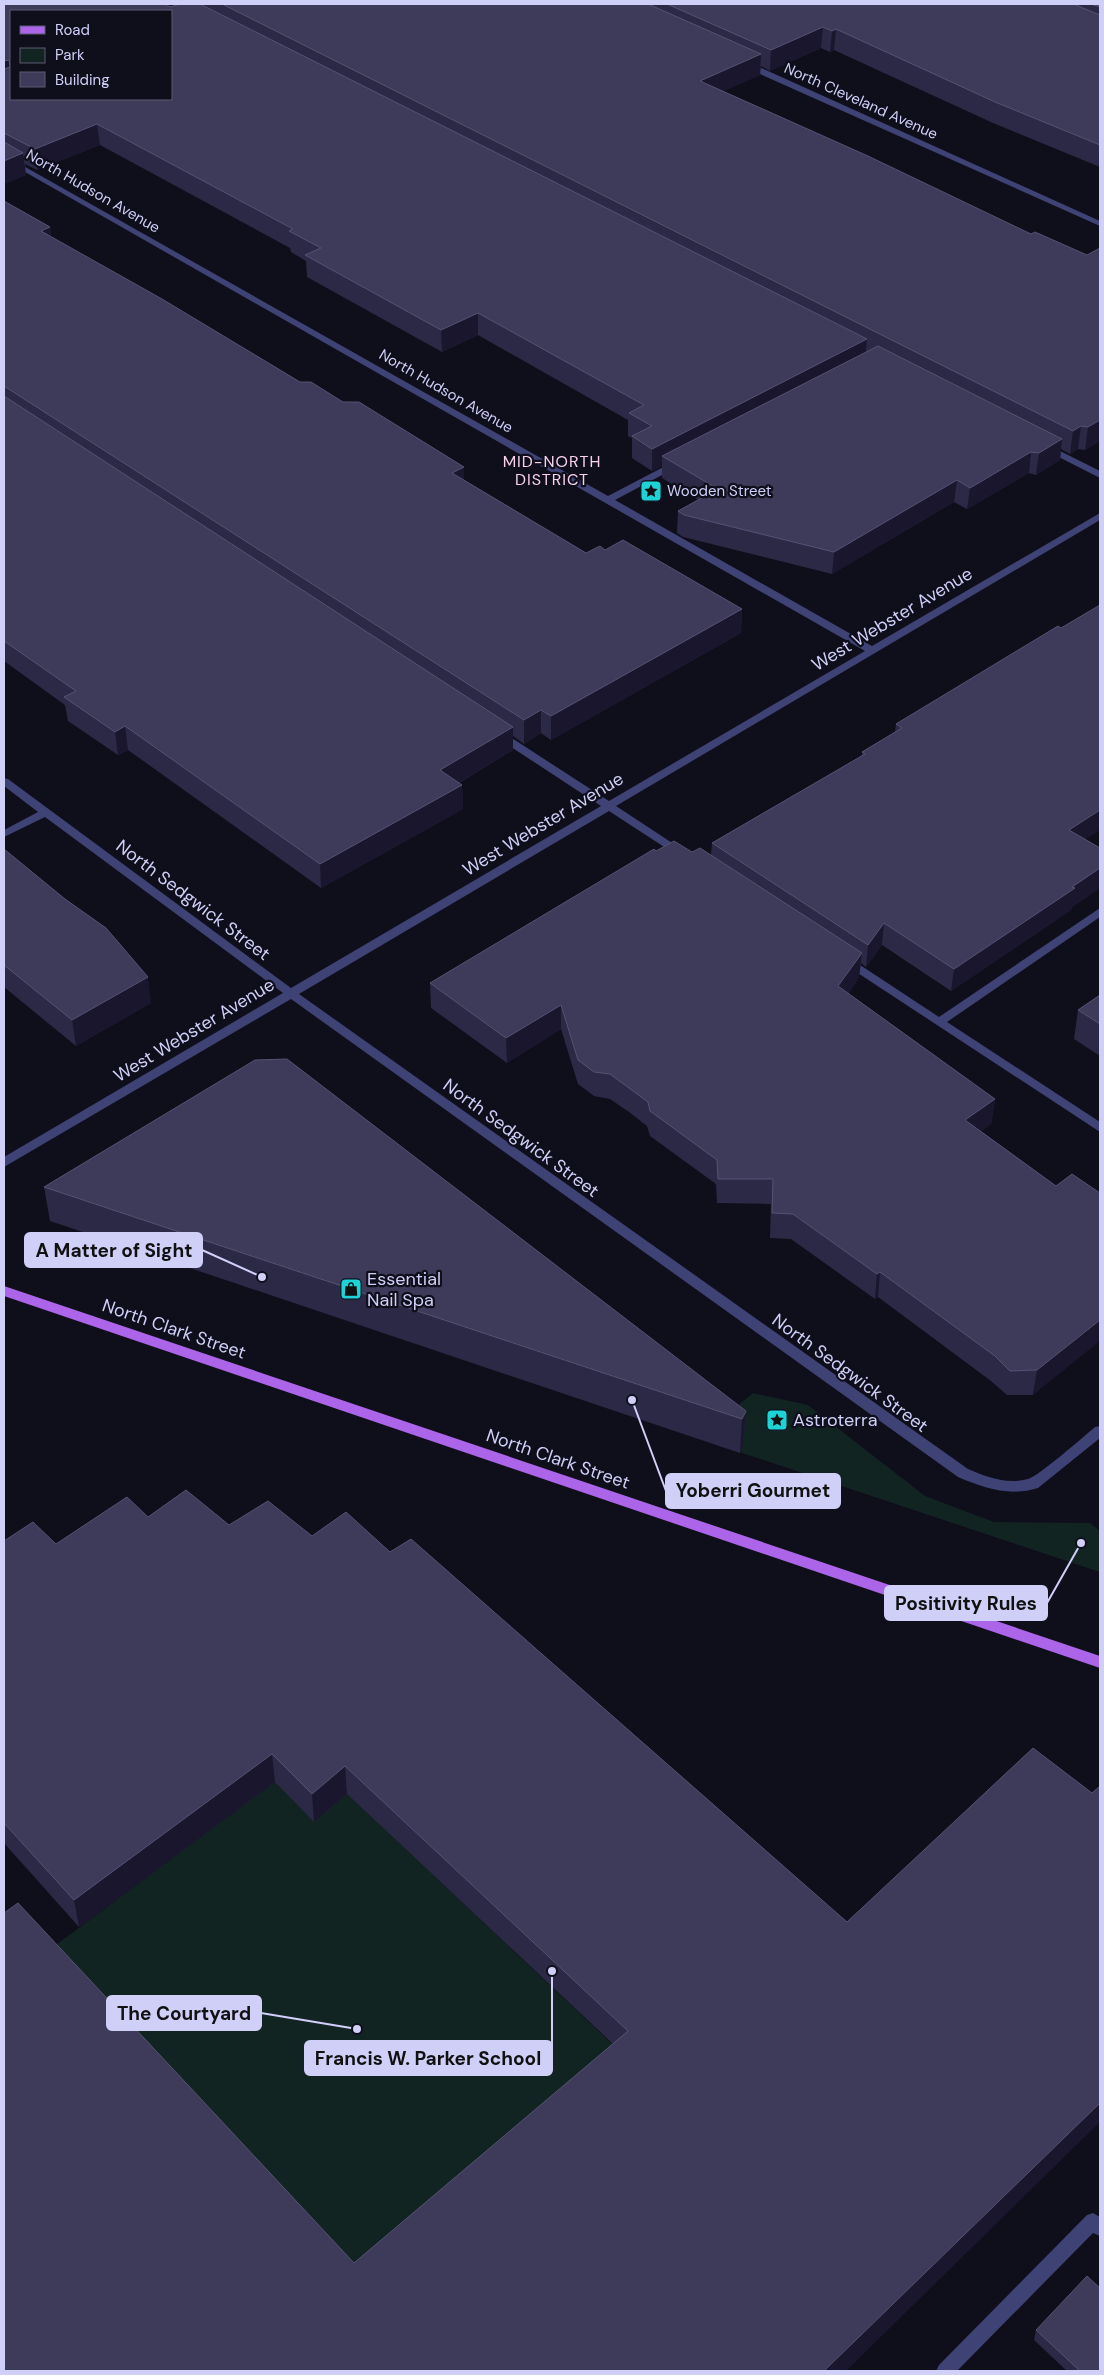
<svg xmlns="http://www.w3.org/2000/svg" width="1104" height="2375" font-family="'DM Sans',sans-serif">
<rect width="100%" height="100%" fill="#0f0e1b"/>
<path fill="#122422" d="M 753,1393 L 808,1405 L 925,1496 L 994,1522 L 1090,1523 L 1100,1531 L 1100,1572 L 697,1438 Z
M 308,1757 L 627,2058 L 356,2289 L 13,1977 Z"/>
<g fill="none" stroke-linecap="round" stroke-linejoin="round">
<path fill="#3f4274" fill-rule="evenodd" d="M 742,62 L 748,62 L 1100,221 L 1100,226 L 742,66 Z
M 4,155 L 608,496 L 673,462 L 679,462 L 679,466 L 615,500 L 872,646 L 1100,513 L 1100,520 L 616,806 L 686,852 L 688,854 L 686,856 L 678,856 L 609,811 L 299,994 L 968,1469 C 987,1477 1007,1485 1028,1479 C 1039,1476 1083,1437 1095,1427 L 1100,1426 L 1100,1438 L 1038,1488 C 1009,1497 984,1488 958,1477 L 291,999 L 4,1167 L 4,1157 L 283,993 L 45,817 L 4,837 L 4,830 L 38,812 L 4,786 L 4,778 L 8,779 L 291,988 L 601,806 L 496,737 L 496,733 L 504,733 L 609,801 L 865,651 L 4,160 Z
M 1046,444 L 1100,471 L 1100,478 L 1043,449 L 1041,447 Z
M 1100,908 L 1100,917 L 947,1022 L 1100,1122 L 1100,1132 L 841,962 L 843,959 L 851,959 L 939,1017 Z
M 1093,2213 L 1100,2217 L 1100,2236 L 1093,2233 L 957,2371 L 936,2371 L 939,2365 L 1087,2215 Z"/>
<path fill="#ac65e9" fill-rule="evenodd" d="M 4,1286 L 1100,1656 L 1100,1668 L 4,1296 Z"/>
</g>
<path fill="#2c2947" d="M 4,4 L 1100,4 L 1100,167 L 993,123 L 834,50 L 830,52 L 821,48 L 770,71 L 761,66 L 760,75 L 723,91 L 868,156 L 1100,441 L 1085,450 L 1078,449 L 1070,454 L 1061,449 L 1060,460 L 1036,475 L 1029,473 L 967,509 L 954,502 L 832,574 L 683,537 L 677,533 L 678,511 L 698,500 L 662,478 L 662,466 L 652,471 L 632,458 L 632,438 L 628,436 L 628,420 L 478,335 L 442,352 L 307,277 L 306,261 L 291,252 L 290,248 L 100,145 L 37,170 L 25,164 L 26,175 L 4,184 Z
M 4,201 L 50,227 L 51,237 L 300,382 L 343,402 L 464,467 L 464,480 L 586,553 L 605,550 L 742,609 L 741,633 L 551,740 L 541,733 L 524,744 L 513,736 L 513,750 L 459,783 L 462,785 L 463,809 L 321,888 L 128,750 L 118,755 L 68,721 L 65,705 L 4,661 Z
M 896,724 L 1100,848 L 1100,888 L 1072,907 L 1071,910 L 951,991 L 882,945 L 866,967 L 861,963 L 859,977 L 848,994 L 995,1099 L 991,1124 L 981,1131 L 1056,1186 L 1072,1174 L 1033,1395 L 1007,1395 L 991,1381 L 878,1297 L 875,1299 L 791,1239 L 770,1238 L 771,1204 L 717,1203 L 716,1184 L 650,1136 L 647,1126 L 629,1112 L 610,1099 L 594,1096 L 578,1084 L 561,1029 L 507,1063 L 431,1008 L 430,983 L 656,851 L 692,852 L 711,855 L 712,843 L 862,756 L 862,752 L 895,732 Z
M 4,849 L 151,1003 L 76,1046 L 4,987 Z
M 1100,995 L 1100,1056 L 1074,1039 L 1078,1010 Z
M 44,1187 L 746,1411 L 743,1445 L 740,1453 L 50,1221 Z
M 148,1517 L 229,1525 L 312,1536 L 390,1552 L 847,1922 L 1100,2122 L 354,2263 L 613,2044 L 347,1794 L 314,1822 L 275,1782 L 79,1927 L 4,1843 L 4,1541 L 56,1544 Z
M 1036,2330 L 1100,2371 L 1067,2371 L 1034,2340 Z"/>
<path fill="#19162e" d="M 168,4 L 205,4 L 205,7 L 168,11 Z
M 823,27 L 821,48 L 770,71 L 771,50 Z
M 836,29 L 834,50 L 830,52 L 832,31 Z
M 761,54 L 760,75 L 700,102 L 700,81 Z
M 9,60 L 11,74 L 4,83 L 4,61 Z
M 97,124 L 100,145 L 37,170 L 35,149 Z
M 23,153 L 26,175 L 4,184 L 4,161 Z
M 50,227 L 53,249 L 41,231 Z
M 478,313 L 478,335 L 442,352 L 441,330 Z
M 867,339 L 865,361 L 662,456 L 662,466 L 652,471 L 652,449 Z
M 1100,420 L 1100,441 L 1085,450 L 1088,427 Z
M 1081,426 L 1078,449 L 1070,454 L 1073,431 Z
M 1062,439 L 1060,460 L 1036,475 L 1039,453 Z
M 1031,452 L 1029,473 L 967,509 L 970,488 Z
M 464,467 L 464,489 L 452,473 Z
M 957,480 L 954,502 L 832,574 L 834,552 Z
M 742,609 L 741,633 L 551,740 L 551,716 Z
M 541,710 L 541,733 L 524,744 L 524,720 Z
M 125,726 L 128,750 L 118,755 L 115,732 Z
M 513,727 L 513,750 L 440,794 L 440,770 Z
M 462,785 L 463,809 L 321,888 L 320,864 Z
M 1100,810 L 1100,830 L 1066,852 L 1069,830 Z
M 1100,868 L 1100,888 L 1072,907 L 1071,910 L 951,991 L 954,969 Z
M 884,923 L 882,945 L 866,967 L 868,945 Z
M 862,953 L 859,977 L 836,1011 L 838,986 Z
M 148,977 L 151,1003 L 76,1046 L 72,1020 Z
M 561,1005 L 561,1029 L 507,1063 L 506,1038 Z
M 995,1099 L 991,1124 L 962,1145 L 965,1120 Z
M 880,1272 L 878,1297 L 875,1299 L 877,1274 Z
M 1100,1320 L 1100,1341 L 1033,1395 L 1037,1370 Z
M 746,1411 L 743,1445 L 740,1453 L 742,1419 Z
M 272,1754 L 275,1782 L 79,1927 L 74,1900 Z
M 345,1766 L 347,1794 L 314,1822 L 312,1794 Z
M 1100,2103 L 1100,2122 L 846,2371 L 824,2371 Z"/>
<path fill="#3e3a5a" stroke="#555273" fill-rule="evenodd" d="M 4,4 L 168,4 L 167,5 L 170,7 L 180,4 L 200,4 L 867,339 L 652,449 L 632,436 L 652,426 L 629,413 L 644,405 L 478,313 L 441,330 L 305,255 L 321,248 L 289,231 L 293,229 L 97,124 L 35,149 L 4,133 L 4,69 L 10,67 L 9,60 L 4,61 ZM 11,11 L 171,11 L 171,99 L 11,99 Z
M 222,4 L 648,4 L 761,54 L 700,81 L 868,156 L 1031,234 L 1035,232 L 1087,255 L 1100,248 L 1100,420 L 1088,427 L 1081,426 L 1073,431 Z
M 667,4 L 1073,4 L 1100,15 L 1100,145 L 995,102 L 836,29 L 832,31 L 823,27 L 771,50 Z
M 1091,4 L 1100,4 L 1100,7 Z
M 4,142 L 23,153 L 4,161 Z
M 4,201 L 50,227 L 41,231 L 162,299 L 300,382 L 311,382 L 343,402 L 359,402 L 464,467 L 452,473 L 586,553 L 600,546 L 605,550 L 623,540 L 742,609 L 551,716 L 541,710 L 524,720 L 4,386 Z
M 878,346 L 1062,439 L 1039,453 L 1031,452 L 970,488 L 957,480 L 834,552 L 684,515 L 678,511 L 718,489 L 662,456 Z
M 4,396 L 513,727 L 440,770 L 462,785 L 320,864 L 125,726 L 115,732 L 64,697 L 76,691 L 4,641 Z
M 1100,605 L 1100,810 L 1069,830 L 1100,848 L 1100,868 L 1072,887 L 1075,888 L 954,969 L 884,923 L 868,945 L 712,843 L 865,754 L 862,752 L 902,728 L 896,724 L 1058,626 L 1061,628 Z
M 674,841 L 692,852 L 700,848 L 862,953 L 838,986 L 995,1099 L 965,1120 L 1056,1186 L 1072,1174 L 1100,1193 L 1100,1320 L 1037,1370 L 1010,1371 L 995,1356 L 880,1272 L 877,1274 L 793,1214 L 772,1213 L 773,1179 L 718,1179 L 717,1160 L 650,1111 L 648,1102 L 610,1074 L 594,1072 L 578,1060 L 561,1005 L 506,1038 L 430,983 L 654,849 L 656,851 Z
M 4,849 L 65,899 L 106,928 L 148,977 L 72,1020 L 4,965 Z
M 1100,995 L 1100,1024 L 1078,1010 Z
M 287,1059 L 746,1411 L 742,1419 L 44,1187 L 255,1060 Z
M 186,1490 L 229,1525 L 268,1501 L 312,1536 L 346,1512 L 390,1552 L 411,1539 L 847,1922 L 1033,1748 L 1092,1793 L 1100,1786 L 1100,2103 L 824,2371 L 4,2371 L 4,1913 L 18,1903 L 354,2263 L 628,2031 L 345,1766 L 312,1794 L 272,1754 L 74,1900 L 4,1823 L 4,1541 L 33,1522 L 56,1544 L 127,1497 L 148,1517 Z
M 1087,2276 L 1100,2288 L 1100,2371 L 1080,2371 L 1036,2330 Z"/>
<defs>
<g id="sight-square" transform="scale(1.125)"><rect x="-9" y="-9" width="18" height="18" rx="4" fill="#1ed3d5" stroke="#0f0e1b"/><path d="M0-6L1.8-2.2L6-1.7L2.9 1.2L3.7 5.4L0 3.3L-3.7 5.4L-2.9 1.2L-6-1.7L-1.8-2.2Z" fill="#111"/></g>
<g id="shop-square" transform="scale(1.125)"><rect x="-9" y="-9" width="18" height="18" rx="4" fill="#1ed3d5" stroke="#0f0e1b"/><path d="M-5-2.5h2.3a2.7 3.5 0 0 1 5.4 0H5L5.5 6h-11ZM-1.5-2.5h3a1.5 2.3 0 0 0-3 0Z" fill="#111"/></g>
</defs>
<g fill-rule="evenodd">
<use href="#sight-square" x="651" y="491"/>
<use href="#shop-square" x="351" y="1289"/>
<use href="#sight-square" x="777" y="1420"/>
</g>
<g text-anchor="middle" stroke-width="4.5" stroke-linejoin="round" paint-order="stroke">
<g font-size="15" fill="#d0cff8" stroke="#0f0e1b">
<text transform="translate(861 101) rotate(24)" y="5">North Cleveland Avenue</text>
<text transform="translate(93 191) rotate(30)" y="5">North Hudson Avenue</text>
<text transform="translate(446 391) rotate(30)" y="5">North Hudson Avenue</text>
</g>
<g font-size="15" fill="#d0cff8" stroke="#0f0e1b" text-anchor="start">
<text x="667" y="496">Wooden Street</text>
</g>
<g font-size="16" letter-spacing="1" fill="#f8d1ee" stroke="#0f0e1b">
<text x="552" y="467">MID-NORTH<tspan x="552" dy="18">DISTRICT</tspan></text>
</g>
<g font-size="18" fill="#d0cff8" stroke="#0f0e1b">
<text transform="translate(892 619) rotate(-31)" y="6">West Webster Avenue</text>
<text transform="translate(543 824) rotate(-31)" y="6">West Webster Avenue</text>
<text transform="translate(193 900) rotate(37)" y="6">North Sedgwick Street</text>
<text transform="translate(194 1030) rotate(-31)" y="6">West Webster Avenue</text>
<text transform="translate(521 1138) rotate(36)" y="6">North Sedgwick Street</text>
<text transform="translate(174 1329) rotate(19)" y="6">North Clark Street</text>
<text transform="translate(850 1373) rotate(36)" y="6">North Sedgwick Street</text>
<text transform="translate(558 1459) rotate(19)" y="6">North Clark Street</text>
</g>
<g font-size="18" fill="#d0cff8" stroke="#0f0e1b" text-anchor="start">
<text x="367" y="1285">Essential<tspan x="367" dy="21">Nail Spa</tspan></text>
<text x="793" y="1426">Astroterra</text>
</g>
</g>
<path fill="none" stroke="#d0cff8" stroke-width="2" d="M262 1277L202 1250M632 1400L666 1491M1081 1543L1047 1603M357 2029L261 2013M552 1971L552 2058"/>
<g fill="#d0cff8" stroke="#0f0e1b" stroke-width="2">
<circle cx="262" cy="1277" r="5"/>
<circle cx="632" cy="1400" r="5"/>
<circle cx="1081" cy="1543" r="5"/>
<circle cx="357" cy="2029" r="5"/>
<circle cx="552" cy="1971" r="5"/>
</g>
<g fill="#d0cff8" stroke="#d0cff8" stroke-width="2">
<rect x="25" y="1233" width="177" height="34" rx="5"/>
<rect x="666" y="1474" width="174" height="34" rx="5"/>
<rect x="885" y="1586" width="162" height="34" rx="5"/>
<rect x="107" y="1996" width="154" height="34" rx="5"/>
<rect x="305" y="2041" width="247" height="34" rx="5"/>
</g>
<g font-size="19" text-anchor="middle" font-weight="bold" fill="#111">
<text x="114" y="1257">A Matter of Sight</text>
<text x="753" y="1497">Yoberri Gourmet</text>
<text x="966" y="1610">Positivity Rules</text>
<text x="184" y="2020">The Courtyard</text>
<text x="428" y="2065">Francis W. Parker School</text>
</g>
<rect width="1104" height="2375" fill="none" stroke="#d0cff8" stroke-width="10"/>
<rect x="10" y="10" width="162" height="90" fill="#0f0e1b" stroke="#5c5b73"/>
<rect x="20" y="26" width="25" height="8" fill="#ac65e9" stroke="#5c5b73"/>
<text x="55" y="35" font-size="15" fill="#d0cff8">Road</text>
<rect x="20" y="48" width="25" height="15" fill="#122422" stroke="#5c5b73"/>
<text x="55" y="60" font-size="15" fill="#d0cff8">Park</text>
<rect x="20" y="72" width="25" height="15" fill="#3e3a5a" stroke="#5c5b73"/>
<text x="55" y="85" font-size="15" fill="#d0cff8">Building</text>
</svg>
